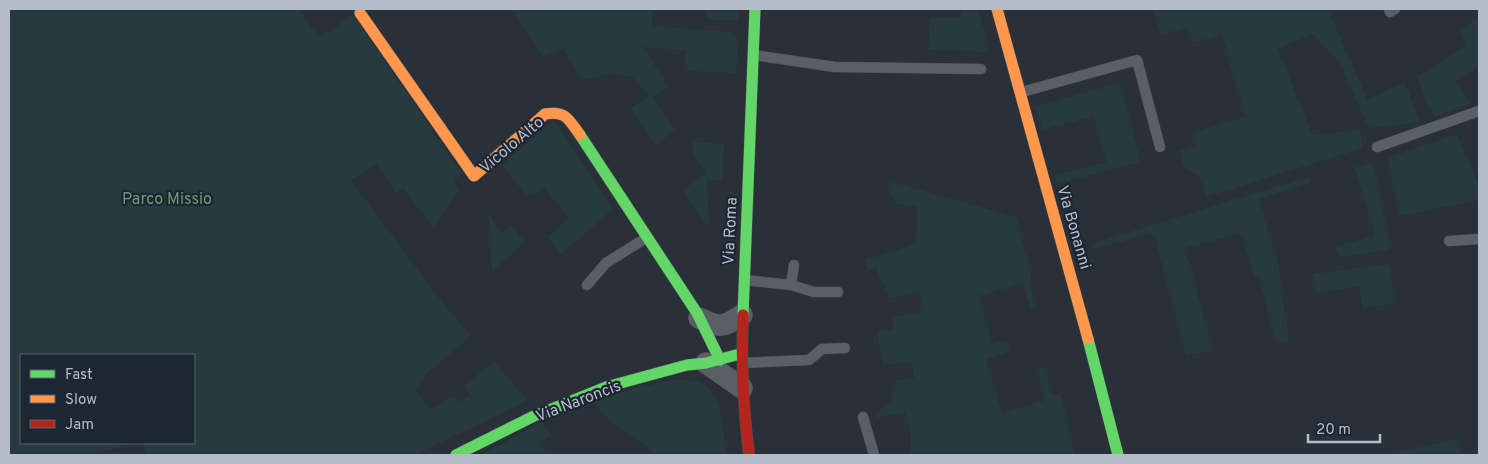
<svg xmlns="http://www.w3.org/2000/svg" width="1488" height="464" font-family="Overpass,sans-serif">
<rect width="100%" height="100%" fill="#2a3038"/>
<path fill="#273a3e" d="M 9,9 L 299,9 L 319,38 L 353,15 L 462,174 L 454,180 L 459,190 L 433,228 L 403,188 L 396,194 L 377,164 L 351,180 L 442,302 L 471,336 L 426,374 L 415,390 L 431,409 L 453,395 L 458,402 L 470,395 L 465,385 L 494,362 L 528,401 L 414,455 L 146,455 L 143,443 L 194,443 L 194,355 L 21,355 L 21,443 L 140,443 L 86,455 L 9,455 Z
M 511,9 L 652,9 L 652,26 L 730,32 C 742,38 736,61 736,73 L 685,71 L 685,50 L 643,47 L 668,86 L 653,97 L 675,129 L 656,146 L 631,108 L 649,96 L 632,77 L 611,74 L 581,80 L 564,49 L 542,56 Z
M 706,9 L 738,9 L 738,21 L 706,19 Z
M 962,9 L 978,9 L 989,52 L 928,50 L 930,18 L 935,17 L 961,18 Z
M 1154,9 L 1328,9 L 1367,99 L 1405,83 L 1420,122 L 1369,128 L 1338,60 L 1313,34 L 1278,49 L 1312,135 L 1360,130 L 1363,148 L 1206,197 L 1200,176 L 1184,167 L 1179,151 L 1196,146 L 1192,133 L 1245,117 L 1222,35 L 1191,43 L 1187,27 L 1161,35 Z
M 1479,18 L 1479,66 L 1456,80 L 1470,104 L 1435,116 L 1426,104 L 1417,76 L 1466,46 L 1458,30 Z
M 1120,83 L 1141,162 L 1057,184 L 1055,175 L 1106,162 L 1094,116 L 1042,130 L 1035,106 Z
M 554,120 L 613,209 L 561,254 L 547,237 L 569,218 L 544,188 L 534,196 L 531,192 L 527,196 L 502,165 Z
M 1457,134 L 1479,188 L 1479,200 L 1400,216 L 1387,158 Z
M 693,142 L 724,144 L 723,181 L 707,179 L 709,223 L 706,225 L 683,190 L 706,172 L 693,153 Z
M 1373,162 L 1391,250 L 1339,257 L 1335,247 L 1375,235 L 1354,168 Z
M 1308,177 L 1310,183 L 1259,199 L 1278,264 L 1289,341 L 1276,343 L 1259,276 L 1254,277 L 1242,233 L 1185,248 L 1213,351 L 1186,355 L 1154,233 L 1093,249 L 1091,244 Z
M 892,182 L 1016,217 L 1031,272 L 1030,284 L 1037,308 L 1031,309 L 1023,283 L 979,296 L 992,344 L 1007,340 L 1010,352 L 986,359 L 1002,413 L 1045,400 L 1037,369 L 1045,367 L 1052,395 L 1060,393 L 1075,455 L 911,455 L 911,437 L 905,413 L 876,418 L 877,411 L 891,401 L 896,381 L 914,378 L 912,363 L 882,364 L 877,332 L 893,329 L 892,318 L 923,311 L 919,292 L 890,298 L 876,268 L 869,271 L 864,260 L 916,244 L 917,206 L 897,204 L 890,192 Z
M 489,214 L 502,233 L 511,224 L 525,242 L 492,272 Z
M 1389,264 L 1396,303 L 1362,308 L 1359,286 L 1315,293 L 1312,274 Z
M 676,379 C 686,380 697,380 706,386 C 722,398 724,436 727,455 L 656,455 L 648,447 L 609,420 L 591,399 Z
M 543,421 L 551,435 L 539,442 L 547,455 L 481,455 Z
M 1457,439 L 1461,455 L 1386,455 Z"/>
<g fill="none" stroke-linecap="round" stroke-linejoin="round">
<g stroke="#484c53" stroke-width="11">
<path id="lane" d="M 1389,9 L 1390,12 L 1395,9
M 754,55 L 835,67 L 981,69
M 1022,92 L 1137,60 L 1160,147
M 1377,147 L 1479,111
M 1449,241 L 1479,239
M 744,280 L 791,285 L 794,265
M 587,285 L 606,263 L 646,238
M 791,285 L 814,292 L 838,292
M 742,363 L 809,360 L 822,349 L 845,348
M 863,417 L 874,455"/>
</g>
<g stroke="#484c53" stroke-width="22">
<path id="street" d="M 699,318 C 721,328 722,328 742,315
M 706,363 L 742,388"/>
</g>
<g stroke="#484c53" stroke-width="12">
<path id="fast" d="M 580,135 L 697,313 L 720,360
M 743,315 L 755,9
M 1088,339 L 1118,455
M 456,455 L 534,416 L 606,387 L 687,365 L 706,363 L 736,355"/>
</g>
<g stroke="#484c53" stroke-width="12">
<path id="slow" d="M 997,9 L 1088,339
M 360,13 L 474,176 L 545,114 C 566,110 569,120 580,135"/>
</g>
<g stroke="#484c53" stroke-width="12">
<path id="jam" d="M 743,315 C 741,362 743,408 749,455"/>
</g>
<use href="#lane" stroke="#5a5e66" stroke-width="10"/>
<use href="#street" stroke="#5a5e66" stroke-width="21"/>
<use href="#fast" stroke="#63d668" stroke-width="11"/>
<use href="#slow" stroke="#ff974d" stroke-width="11"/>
<use href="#jam" stroke="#b3261e" stroke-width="11"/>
</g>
<g text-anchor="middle" stroke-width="4.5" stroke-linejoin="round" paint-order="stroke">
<g font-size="16" fill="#b4bcc9" stroke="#1d2633">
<text transform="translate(511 144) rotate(-40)" y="6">Vicolo Alto</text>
<text transform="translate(1075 227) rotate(74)" y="6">Via Bonanni</text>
<text transform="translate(729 231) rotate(-87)" y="6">Via Roma</text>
<text transform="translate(578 400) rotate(-21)" y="6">Via Naroncis</text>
</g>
<g font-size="16" fill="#6b9a76" stroke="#1d2633">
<text x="167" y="204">Parco Missio</text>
</g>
</g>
<rect width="1488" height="464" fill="none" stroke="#b4bcc9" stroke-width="20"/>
<rect x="20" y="354" width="175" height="90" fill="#1d2633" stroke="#59626f"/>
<rect x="30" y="370" width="25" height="8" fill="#63d668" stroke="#59626f"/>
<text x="65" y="379" font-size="15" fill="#b4bcc9">Fast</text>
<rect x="30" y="395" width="25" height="8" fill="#ff974d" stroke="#59626f"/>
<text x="65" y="404" font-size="15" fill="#b4bcc9">Slow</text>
<rect x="30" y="420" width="25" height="8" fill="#b3261e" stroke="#59626f"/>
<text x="65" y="429" font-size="15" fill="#b4bcc9">Jam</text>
<path d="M1308 434v8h72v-8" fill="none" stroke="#b4bcc9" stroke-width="2.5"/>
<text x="1316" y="434" font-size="15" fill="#b4bcc9" stroke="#1d2633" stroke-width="4" paint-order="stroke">20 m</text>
</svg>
